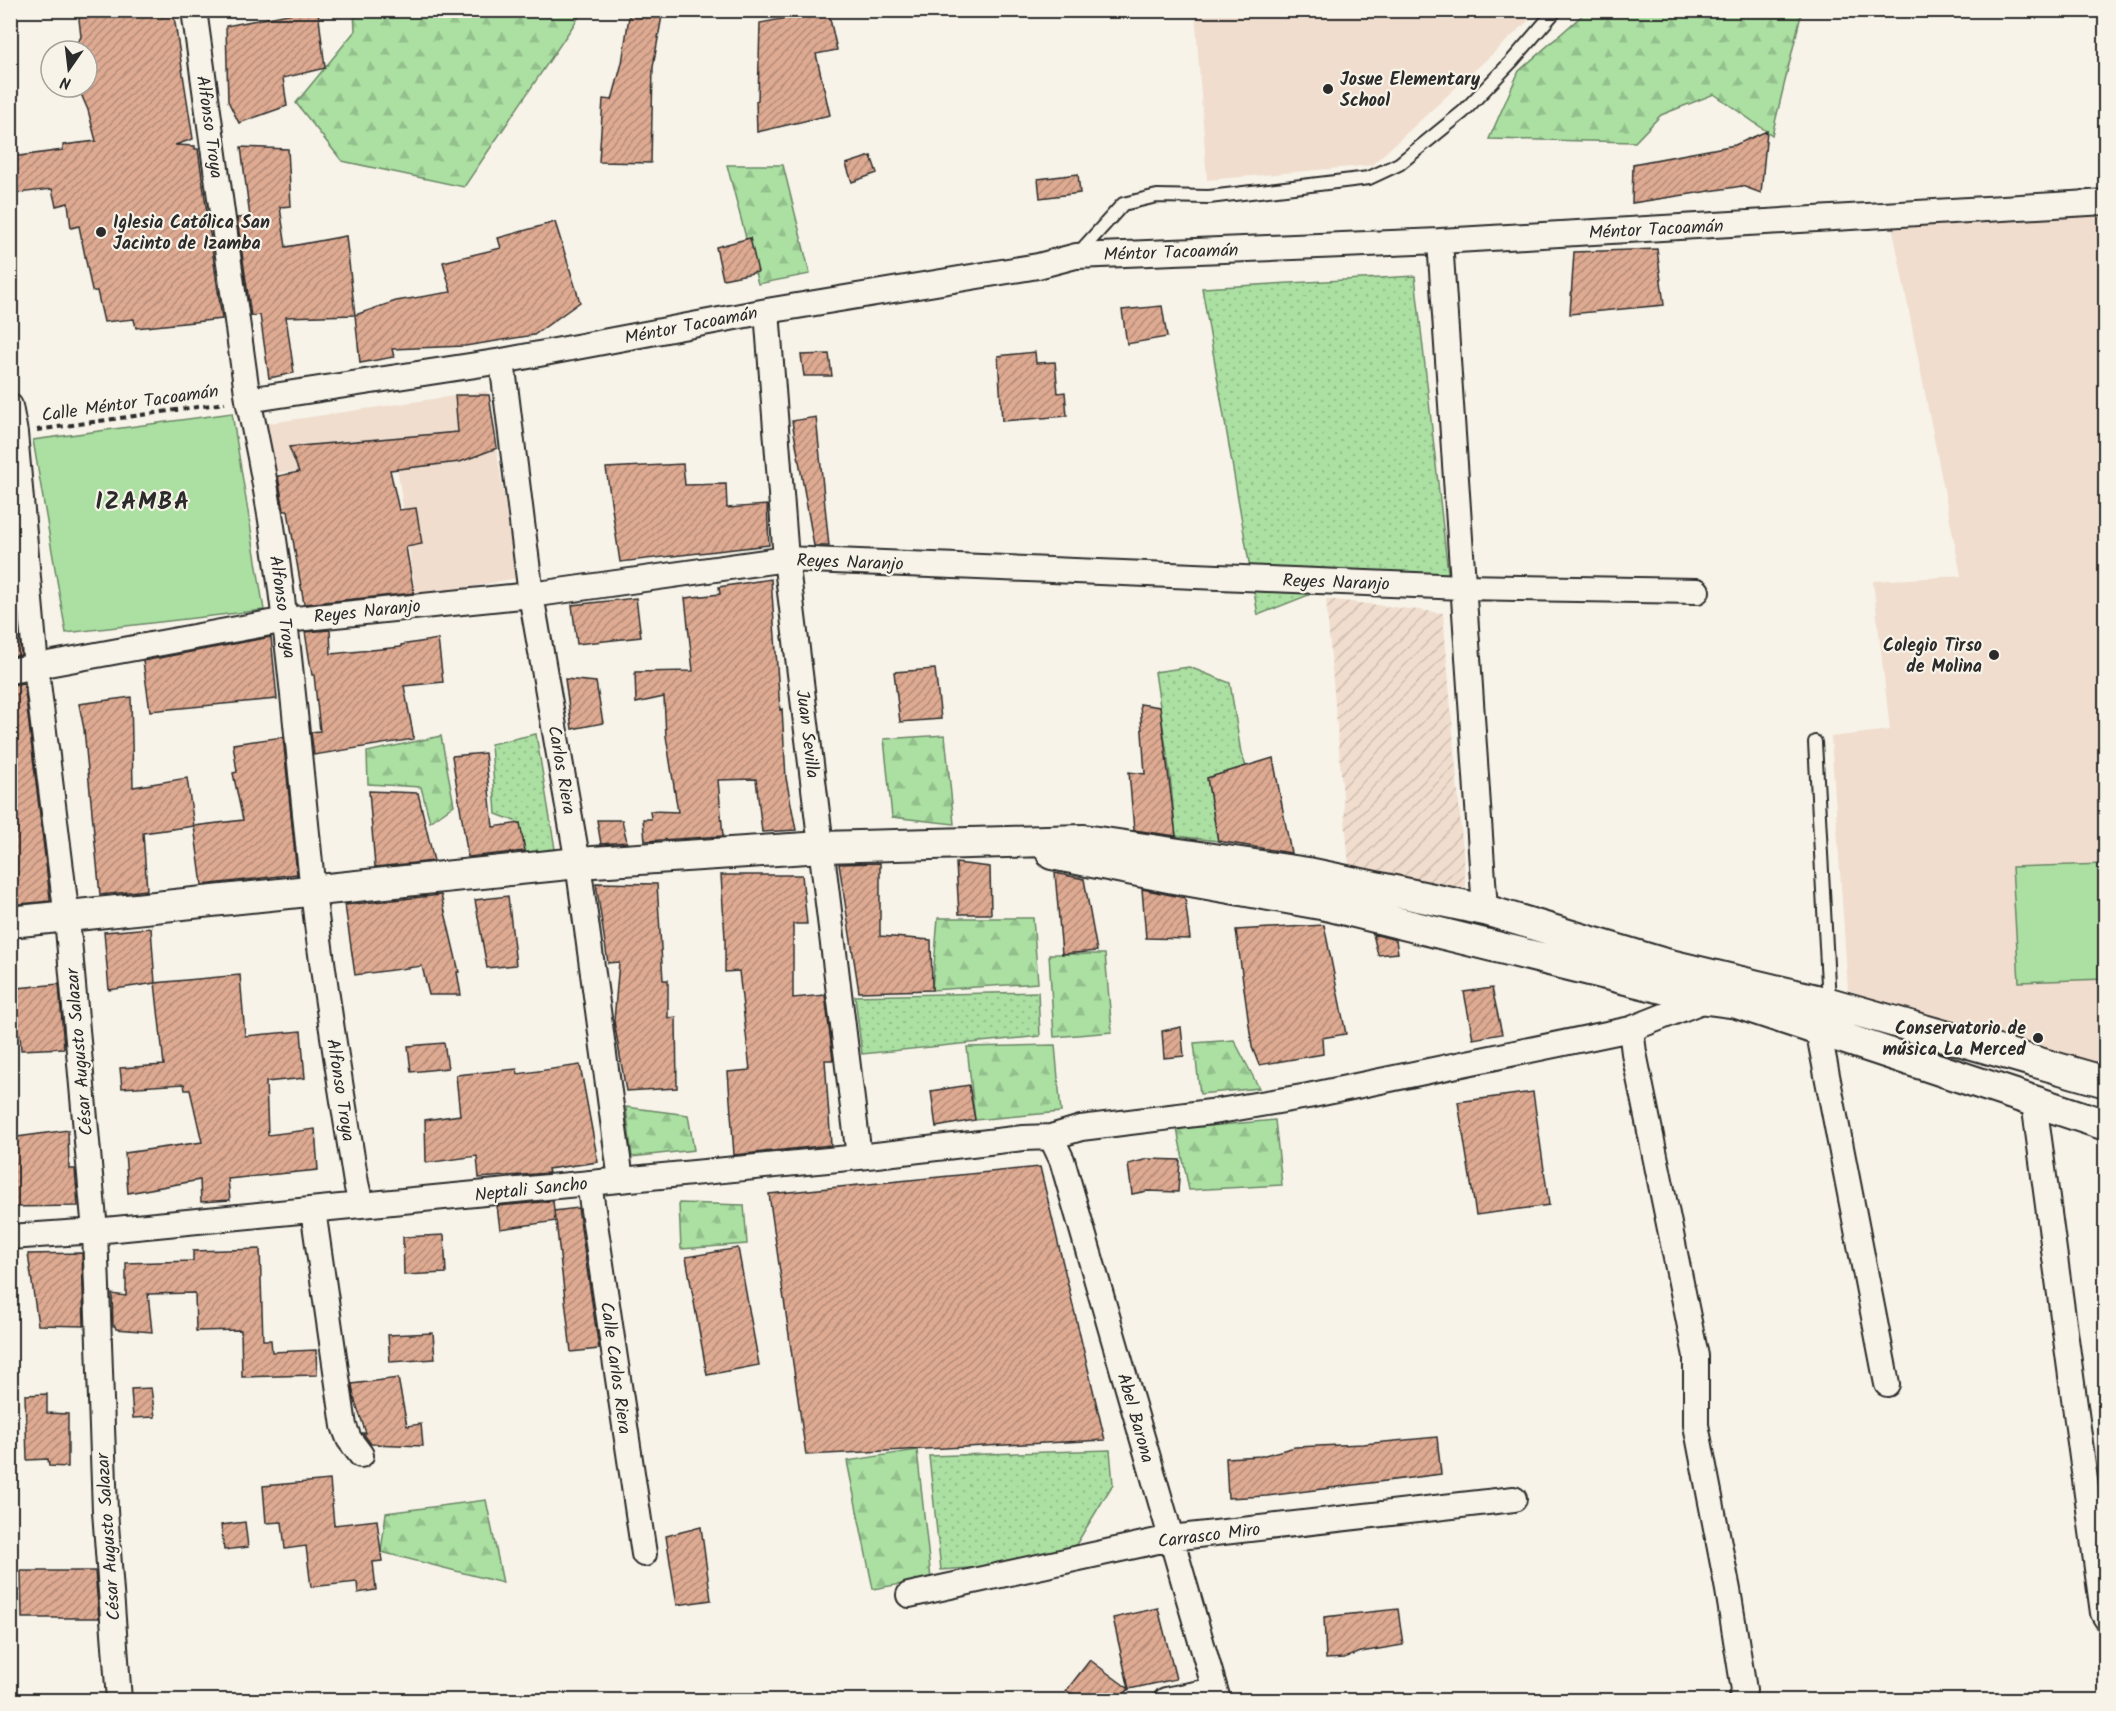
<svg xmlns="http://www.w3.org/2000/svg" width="2116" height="1711" font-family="Kalam,sans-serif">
<defs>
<pattern id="industrial-furrows" width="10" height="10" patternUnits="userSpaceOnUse" patternTransform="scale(1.5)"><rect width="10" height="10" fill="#f0ddce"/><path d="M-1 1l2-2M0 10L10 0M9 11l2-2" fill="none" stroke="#cebeb1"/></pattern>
<pattern id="grass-dots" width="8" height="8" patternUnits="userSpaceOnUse" patternTransform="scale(1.5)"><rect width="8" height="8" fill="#abe0a2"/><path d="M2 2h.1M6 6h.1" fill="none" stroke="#93c08c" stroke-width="1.8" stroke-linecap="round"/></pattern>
<pattern id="forest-firs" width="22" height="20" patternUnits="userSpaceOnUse" patternTransform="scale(1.5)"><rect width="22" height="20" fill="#abe0a2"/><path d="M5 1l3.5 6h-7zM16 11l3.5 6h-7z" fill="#93c08c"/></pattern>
<pattern id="building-hatch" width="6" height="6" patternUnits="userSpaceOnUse" patternTransform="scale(1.5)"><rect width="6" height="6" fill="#deaa92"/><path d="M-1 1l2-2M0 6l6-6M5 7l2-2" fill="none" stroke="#b48b77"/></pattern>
</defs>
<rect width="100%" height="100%" fill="#f7f3e8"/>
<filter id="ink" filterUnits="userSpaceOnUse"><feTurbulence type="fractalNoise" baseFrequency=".0167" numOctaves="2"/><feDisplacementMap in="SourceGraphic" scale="12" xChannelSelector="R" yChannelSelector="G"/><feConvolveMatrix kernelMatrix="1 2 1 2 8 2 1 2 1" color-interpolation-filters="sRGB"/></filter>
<g filter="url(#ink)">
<path fill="#f0ddce" d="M 1534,11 L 1538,12 L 1372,165 L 1207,180 L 1195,11 Z
M 2105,202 L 2105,1073 L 1848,990 L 1831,737 L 1890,730 L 1873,581 L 1961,576 L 1890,215 Z
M 487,391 L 517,578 L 416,597 L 397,466 L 272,473 L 263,424 Z"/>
<path fill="url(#industrial-furrows)" d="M 1326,599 L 1443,613 L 1466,888 L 1349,866 Z"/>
<path fill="url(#grass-dots)" stroke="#6b8666" stroke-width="1.5" d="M 1415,276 L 1449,582 L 1354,577 L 1258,615 L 1202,288 Z
M 1189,667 L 1230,683 L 1241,753 L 1246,766 L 1207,778 L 1218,841 L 1176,836 L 1170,775 L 1155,672 Z
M 536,734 L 555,849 L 525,853 L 520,823 L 496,814 L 491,744 Z
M 1038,992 L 1040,1036 L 862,1054 L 855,996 Z
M 1110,1450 L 1113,1484 L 1066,1561 L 941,1570 L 929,1456 Z"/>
<path fill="url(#forest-firs)" stroke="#6b8666" stroke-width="1.5" d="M 354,11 L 583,11 L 464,187 L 342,161 L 296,103 L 355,31 Z
M 1587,11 L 1802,11 L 1772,135 L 1714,94 L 1661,115 L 1635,142 L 1489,139 L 1519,71 Z
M 727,165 L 783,165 L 810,274 L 758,284 Z
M 945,735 L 954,824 L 892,817 L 884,739 Z
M 441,736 L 454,805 L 430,822 L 421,787 L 368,784 L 367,752 Z
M 938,918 L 1033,918 L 1038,983 L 932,990 Z
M 1049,954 L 1105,954 L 1112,1032 L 1054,1037 Z
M 1234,1040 L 1259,1088 L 1200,1094 L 1194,1043 Z
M 1055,1045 L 1061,1112 L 975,1120 L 967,1047 Z
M 626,1107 L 688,1115 L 694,1150 L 632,1157 Z
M 1275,1120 L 1282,1185 L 1189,1190 L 1177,1129 Z
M 679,1203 L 744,1205 L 747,1244 L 681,1249 Z
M 917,1450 L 931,1579 L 873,1589 L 847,1461 Z
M 486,1500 L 503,1583 L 381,1552 L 386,1513 Z"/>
<path fill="#abe0a2" stroke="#6b8666" stroke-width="1.5" d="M 232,413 L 264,610 L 66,633 L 33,440 Z
M 2105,864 L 2105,979 L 2019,982 L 2012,867 Z"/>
<path fill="url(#building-hatch)" stroke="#2b2b2b" stroke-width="1.5" d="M 78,10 L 173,10 L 193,139 L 175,145 L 195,146 L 195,149 L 198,149 L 222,319 L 136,328 L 134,319 L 104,322 L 97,291 L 92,291 L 79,226 L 71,228 L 68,203 L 56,206 L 52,189 L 18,193 L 12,157 L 63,150 L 63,145 L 96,141 L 88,110 L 78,87 L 87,87 L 87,51 L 72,51 L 81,37 Z
M 309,10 L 318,10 L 325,68 L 283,78 L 287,106 L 239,123 L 228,101 L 226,26 Z
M 630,10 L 663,10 L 653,67 L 651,163 L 599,162 L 603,99 L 612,100 L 622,63 Z
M 828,10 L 837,50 L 816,54 L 830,115 L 757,132 L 756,101 L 758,100 L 760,23 Z
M 1767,131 L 1761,193 L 1742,186 L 1632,203 L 1633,164 L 1735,145 Z
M 241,147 L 288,149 L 291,206 L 280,207 L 286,247 L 346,236 L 355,315 L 286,317 L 294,373 L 269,378 L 260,315 L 251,316 L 237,218 L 250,217 Z
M 871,156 L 877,173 L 852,182 L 846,164 Z
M 1078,174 L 1080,193 L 1040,198 L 1038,179 Z
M 555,222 L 580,302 L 534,335 L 465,346 L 392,349 L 394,357 L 360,363 L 355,315 L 396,301 L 451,292 L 443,262 L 501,248 L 498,238 Z
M 750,238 L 758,272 L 723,279 L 716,247 Z
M 1657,249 L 1664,305 L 1570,314 L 1574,252 Z
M 1162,306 L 1167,337 L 1127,344 L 1122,310 Z
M 1035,352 L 1036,363 L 1055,362 L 1058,393 L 1065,392 L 1067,416 L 1002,421 L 998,356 Z
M 829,354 L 832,376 L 804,376 L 801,355 Z
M 455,395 L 489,395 L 497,448 L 460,462 L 390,470 L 399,510 L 416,508 L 422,544 L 406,547 L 414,593 L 304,604 L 288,511 L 284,511 L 278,476 L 299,472 L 289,447 L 458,432 Z
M 816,417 L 829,546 L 814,546 L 792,421 Z
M 683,464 L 685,485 L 726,484 L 727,508 L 767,505 L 769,545 L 620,562 L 606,468 Z
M 771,579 L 780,710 L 782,709 L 786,778 L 796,830 L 762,832 L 756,779 L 718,780 L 723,836 L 645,841 L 643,819 L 651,819 L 650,811 L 678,812 L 666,736 L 664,697 L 636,703 L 635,672 L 693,671 L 685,598 L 720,594 L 719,587 Z
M 16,598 L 21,655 L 10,656 L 10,599 Z
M 636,598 L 641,637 L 577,644 L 572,605 Z
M 330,630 L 331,654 L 401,647 L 401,645 L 438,639 L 443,682 L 404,686 L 414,739 L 314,755 L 311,732 L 320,731 L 314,675 L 312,675 L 305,632 Z
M 271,637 L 277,699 L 150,711 L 143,661 Z
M 935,669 L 941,719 L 900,722 L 894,672 Z
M 565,679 L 596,682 L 603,723 L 572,729 Z
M 24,683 L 50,898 L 50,901 L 10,905 L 10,685 Z
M 131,697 L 133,787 L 187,778 L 194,826 L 143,833 L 147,890 L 100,895 L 84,729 L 79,704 Z
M 1140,704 L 1160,707 L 1176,836 L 1134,830 L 1129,772 L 1145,774 Z
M 283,737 L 297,874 L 202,885 L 194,826 L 243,820 L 233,773 L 237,772 L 233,744 Z
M 485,753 L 493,827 L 520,823 L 525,851 L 468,857 L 452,756 Z
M 1273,758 L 1291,853 L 1218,841 L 1207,778 Z
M 369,791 L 418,793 L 434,861 L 375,867 Z
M 597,820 L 622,820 L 627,842 L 601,844 Z
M 880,863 L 880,936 L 931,940 L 932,990 L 859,992 L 839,864 Z
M 956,863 L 990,867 L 991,914 L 959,914 Z
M 1055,873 L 1084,879 L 1097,951 L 1062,954 Z
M 721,875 L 802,875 L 807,924 L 793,924 L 793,998 L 825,995 L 833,1060 L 825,1060 L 831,1145 L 734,1155 L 728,1072 L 750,1070 L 739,971 L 725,972 L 725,938 Z
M 596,883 L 657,884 L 663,980 L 668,980 L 668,1018 L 676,1017 L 677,1088 L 626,1091 L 614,1021 L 619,962 L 608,963 Z
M 1142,889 L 1185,898 L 1190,939 L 1146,938 Z
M 441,895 L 459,972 L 457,972 L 461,995 L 429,995 L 422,966 L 355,975 L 345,905 Z
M 508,896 L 516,965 L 487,968 L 475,900 Z
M 1324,925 L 1346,1034 L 1322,1038 L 1323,1054 L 1259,1065 L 1252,1047 L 1236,930 Z
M 151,928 L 155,983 L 109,990 L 104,932 Z
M 1373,934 L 1396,940 L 1398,953 L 1378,955 Z
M 240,975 L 245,1036 L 301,1031 L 305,1078 L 266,1082 L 268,1135 L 315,1129 L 318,1170 L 228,1179 L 230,1200 L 201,1202 L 200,1180 L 128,1193 L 125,1153 L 202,1142 L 190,1090 L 185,1090 L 184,1084 L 122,1088 L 120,1068 L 164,1065 L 155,983 Z
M 59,984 L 64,1048 L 21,1050 L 20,1035 L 11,1035 L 10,992 L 17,992 L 17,988 Z
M 1492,988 L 1502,1034 L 1473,1039 L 1464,992 Z
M 1181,1027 L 1184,1056 L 1164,1058 L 1162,1031 Z
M 444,1043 L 448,1068 L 411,1072 L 408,1046 Z
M 580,1065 L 598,1162 L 548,1169 L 549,1173 L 479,1178 L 477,1156 L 426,1163 L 425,1120 L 460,1115 L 456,1075 L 517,1069 L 518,1074 Z
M 969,1085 L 975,1120 L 936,1127 L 931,1091 Z
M 1533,1092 L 1549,1205 L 1476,1215 L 1458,1102 Z
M 68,1130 L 69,1169 L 75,1169 L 78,1206 L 10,1207 L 10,1138 Z
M 1148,1159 L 1180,1160 L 1178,1192 L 1147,1191 L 1132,1194 L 1128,1164 Z
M 1040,1167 L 1105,1440 L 806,1455 L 769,1194 Z
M 553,1201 L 555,1220 L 554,1211 L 578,1208 L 599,1349 L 571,1352 L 556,1221 L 500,1229 L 497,1206 Z
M 444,1235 L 446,1273 L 404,1275 L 403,1237 Z
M 738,1248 L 759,1365 L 707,1375 L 686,1257 Z
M 260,1249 L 263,1340 L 271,1340 L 272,1352 L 316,1350 L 317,1375 L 242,1377 L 241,1330 L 196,1331 L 195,1293 L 148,1294 L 152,1332 L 116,1329 L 115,1326 L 113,1326 L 112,1294 L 126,1296 L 126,1263 L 193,1261 L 193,1251 Z
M 82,1253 L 84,1326 L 38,1325 L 28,1254 Z
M 433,1333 L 435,1359 L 390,1362 L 388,1335 Z
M 398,1378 L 407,1426 L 421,1424 L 423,1446 L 371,1444 L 363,1433 L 366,1433 L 354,1398 L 352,1384 Z
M 151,1388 L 155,1417 L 133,1418 L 131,1389 Z
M 47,1394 L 47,1413 L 68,1414 L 68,1467 L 49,1466 L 48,1459 L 27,1460 L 25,1395 Z
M 1437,1437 L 1441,1474 L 1267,1496 L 1228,1498 L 1226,1458 L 1261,1456 L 1295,1447 L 1363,1444 Z
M 330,1480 L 334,1525 L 377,1520 L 382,1561 L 373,1562 L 376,1590 L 358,1593 L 357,1582 L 311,1587 L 306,1546 L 285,1549 L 282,1522 L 266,1523 L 263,1486 Z
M 245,1522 L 248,1547 L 224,1550 L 221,1525 Z
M 701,1527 L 711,1600 L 677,1605 L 666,1536 Z
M 21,1571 L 95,1571 L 99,1618 L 22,1618 Z
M 1158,1608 L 1176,1679 L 1129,1689 L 1113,1618 Z
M 1398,1609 L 1403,1645 L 1361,1652 L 1344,1658 L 1326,1659 L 1324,1617 Z
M 1090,1660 L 1129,1689 L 1118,1701 L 1090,1701 L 1066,1691 Z"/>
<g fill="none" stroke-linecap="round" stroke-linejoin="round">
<g stroke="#2b2b2b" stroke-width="16">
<path id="service" d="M 1077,255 L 1123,204 L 1157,196 L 1209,197 L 1369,178 L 1399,164 L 1463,112 L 1512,61 L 1556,10
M 1815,742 L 1829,1002"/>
</g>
<g stroke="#2b2b2b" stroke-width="28">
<path id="minor" d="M 194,10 L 248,400 C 285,561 295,727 313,891 C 324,989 341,1086 356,1183 L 361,1205
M 1440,241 L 1485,910
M 767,311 L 786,559 L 859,1157
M 502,361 L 531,595 L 578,863 L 621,1180
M 248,400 L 502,361 L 767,311 L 1038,266 L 1076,256 L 1440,241 L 2106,202
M 10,406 L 15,433 L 36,667 L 67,918 L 95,1231 L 105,1511 L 119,1700
M 10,671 L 286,620 L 531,595 L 786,559 L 1463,587 L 1697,591
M 1707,999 L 1631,1029 L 1634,1053 L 1696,1356 L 1696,1425 L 1728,1590 L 1744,1690 L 1741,1700
M 1818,1029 L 1887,1384
M 2034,1102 L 2103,1613 L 2106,1618
M 1051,1137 L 1062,1160 L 1218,1700
M 589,1183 L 644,1554
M 313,1210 L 344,1426 L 349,1439 L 361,1455
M 10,1237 L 95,1231 L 361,1205 L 859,1157 L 1023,1138 L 1051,1137 L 1081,1128 L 1219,1111 L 1308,1096 L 1631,1029
M 909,1595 L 1171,1538 L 1514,1499
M 1166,1700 L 1215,1690"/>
</g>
<g stroke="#2b2b2b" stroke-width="34">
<path id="tertiary" d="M 1052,854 L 1174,878 L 1326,905 L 1707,999 L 1737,1003 L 2106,1125
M 10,922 L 578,863 L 822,847 L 1084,840 L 1308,873 L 1485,910 L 1662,963 L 1829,1003 L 2106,1082"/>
</g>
<path stroke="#2b2b2b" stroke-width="4" stroke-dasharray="6 4.5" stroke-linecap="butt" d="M 37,430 L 225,403"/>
<use href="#service" stroke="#f7f3e8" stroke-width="12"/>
<use href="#minor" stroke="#f7f3e8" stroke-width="24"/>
<use href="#tertiary" stroke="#f7f3e8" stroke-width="30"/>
</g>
</g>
<g fill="#2b2b2b" stroke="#f7f3e8" stroke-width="2">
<circle cx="1328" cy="89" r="6"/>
<circle cx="101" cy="232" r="6"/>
<circle cx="1994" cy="655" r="6"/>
<circle cx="2038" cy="1038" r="6"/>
</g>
<g text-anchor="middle" stroke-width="4.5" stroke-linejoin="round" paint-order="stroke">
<g font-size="18" font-weight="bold" fill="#2b2b2b" stroke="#f7f3e8" text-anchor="start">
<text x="1340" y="85">Josue Elementary<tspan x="1340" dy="21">School</tspan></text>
<text x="113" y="228">Iglesia Católica San<tspan x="113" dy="21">Jacinto de Izamba</tspan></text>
<text x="1982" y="651" text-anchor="end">Colegio Tirso<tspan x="1982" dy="21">de Molina</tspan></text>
<text x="2026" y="1034" text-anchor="end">Conservatorio de<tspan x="2026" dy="21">música La Merced</tspan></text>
</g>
<g font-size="18" fill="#2b2b2b" stroke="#f7f3e8">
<text transform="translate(210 127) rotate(82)" y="6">Alfonso Troya</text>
<text transform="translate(1656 229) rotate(-3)" y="6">Méntor Tacoamán</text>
<text transform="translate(1171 252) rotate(-2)" y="6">Méntor Tacoamán</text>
<text transform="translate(691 325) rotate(-11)" y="6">Méntor Tacoamán</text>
<text transform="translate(130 403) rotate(-8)" y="6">Calle Méntor Tacoamán</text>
<text transform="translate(850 562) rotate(2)" y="6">Reyes Naranjo</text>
<text transform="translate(1336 582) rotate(2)" y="6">Reyes Naranjo</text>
<text transform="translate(283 607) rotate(82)" y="6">Alfonso Troya</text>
<text transform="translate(367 611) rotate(-6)" y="6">Reyes Naranjo</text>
<text transform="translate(808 734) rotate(83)" y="6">Juan Sevilla</text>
<text transform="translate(562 770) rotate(80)" y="6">Carlos Riera</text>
<text transform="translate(79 1052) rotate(-95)" y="6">César Augusto Salazar</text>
<text transform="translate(341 1090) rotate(81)" y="6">Alfonso Troya</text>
<text transform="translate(531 1189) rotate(-6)" y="6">Neptali Sancho</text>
<text transform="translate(616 1368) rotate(82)" y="6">Calle Carlos Riera</text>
<text transform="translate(1136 1418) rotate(74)" y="6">Abel Barona</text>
<text transform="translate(1209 1535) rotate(-7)" y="6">Carrasco Miro</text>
<text transform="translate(108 1537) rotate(-94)" y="6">César Augusto Salazar</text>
</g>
<g font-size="24" font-weight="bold" letter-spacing="1.5" fill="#2b2b2b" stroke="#f7f3e8">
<text x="143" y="509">IZAMBA</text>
</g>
</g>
<rect width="2116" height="1711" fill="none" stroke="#f7f3e8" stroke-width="36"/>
<rect x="18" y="18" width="2080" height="1675" fill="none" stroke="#2b2b2b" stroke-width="2" filter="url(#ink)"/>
<g transform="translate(69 69) rotate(194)"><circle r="28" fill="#f7f3e8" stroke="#a5a39c" stroke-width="1.5"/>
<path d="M0-4.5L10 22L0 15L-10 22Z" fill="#2b2b2b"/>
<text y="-9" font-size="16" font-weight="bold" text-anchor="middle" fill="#2b2b2b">N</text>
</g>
</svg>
